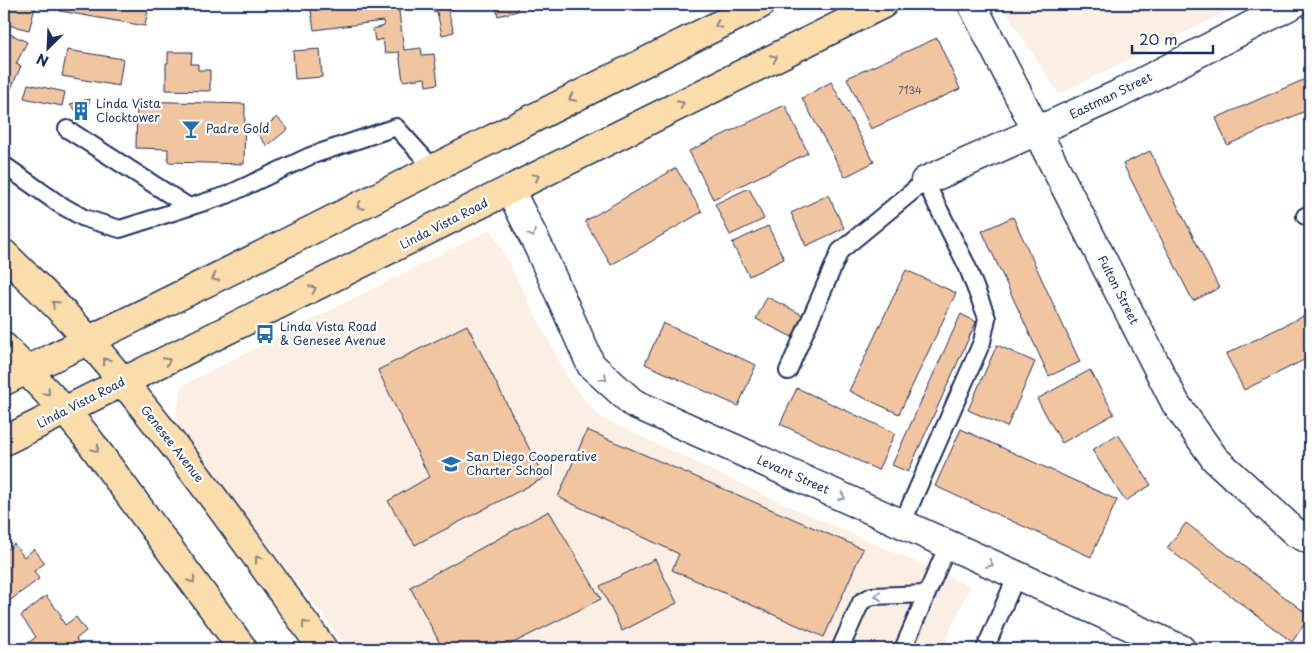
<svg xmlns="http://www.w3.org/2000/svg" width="1314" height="653" font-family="'Playpen Sans',sans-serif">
<rect width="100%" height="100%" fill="#fff"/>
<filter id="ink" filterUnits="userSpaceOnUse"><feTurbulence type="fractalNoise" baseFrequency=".02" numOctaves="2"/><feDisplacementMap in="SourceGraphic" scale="10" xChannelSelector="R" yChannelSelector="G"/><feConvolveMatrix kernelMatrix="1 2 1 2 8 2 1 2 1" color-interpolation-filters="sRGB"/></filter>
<g filter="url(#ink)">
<path fill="#fbeee3" d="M 1001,4 L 1242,4 L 1059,94 Z
M 491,229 L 570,382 L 600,417 L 764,495 L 970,586 L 942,649 L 349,649 L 179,430 L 176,414 L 183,385 Z"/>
<path fill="#f2c5a1" stroke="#1b2f5e" d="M 4,4 L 36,4 L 29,30 L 4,24 Z
M 62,4 L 149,4 L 145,26 L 60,11 Z
M 310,4 L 398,4 L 404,50 L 421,48 L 422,55 L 434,54 L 438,84 L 426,86 L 425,78 L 403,81 L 399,52 L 385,53 L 383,39 L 375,41 L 373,29 L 384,26 L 383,21 L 314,30 Z
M 432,4 L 471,4 L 448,10 L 454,32 L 442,35 L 437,12 L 434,13 Z
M 495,4 L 516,4 L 518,11 L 498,16 Z
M 4,31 L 27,42 L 16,64 L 21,66 L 10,91 L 4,88 Z
M 937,38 L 960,89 L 871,129 L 847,78 Z
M 320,49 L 322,77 L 295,79 L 293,51 Z
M 67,50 L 123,59 L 119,86 L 62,76 Z
M 168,52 L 192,52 L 191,64 L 198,64 L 198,70 L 210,70 L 210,91 L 166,90 L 166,63 L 168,63 Z
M 1310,77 L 1310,109 L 1227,145 L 1216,118 Z
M 831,82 L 874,162 L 845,177 L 802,98 Z
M 28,84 L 65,92 L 62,106 L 24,98 Z
M 90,99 L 83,119 L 70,104 Z
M 137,101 L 245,104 L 244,164 L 168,162 L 168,149 L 136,148 Z
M 785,105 L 808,153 L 713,199 L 689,151 Z
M 277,117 L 288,129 L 267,146 L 257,133 Z
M 1150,151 L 1219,288 L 1193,301 L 1123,164 Z
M 676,168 L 702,212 L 611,265 L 585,221 Z
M 749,188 L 764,219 L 730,235 L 715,204 Z
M 828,195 L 844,228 L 806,246 L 791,213 Z
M 1013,217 L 1080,362 L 1049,376 L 982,231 Z
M 768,226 L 784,259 L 749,276 L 732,243 Z
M 906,270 L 956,293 L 899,414 L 849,391 Z
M 767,297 L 803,315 L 792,337 L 756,319 Z
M 1310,313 L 1310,357 L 1244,390 L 1226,354 Z
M 961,314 L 976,322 L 908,472 L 892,465 Z
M 663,323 L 756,365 L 738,406 L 645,364 Z
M 467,325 L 544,478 L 415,545 L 388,501 L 429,477 L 378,370 Z
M 997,345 L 1035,362 L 1007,427 L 968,410 Z
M 1090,370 L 1114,414 L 1062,443 L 1037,399 Z
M 797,388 L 895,433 L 878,470 L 780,424 Z
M 961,429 L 1117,500 L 1091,557 L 935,486 Z
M 587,430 L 863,549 L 824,637 L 672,570 L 679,554 L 558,497 Z
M 1118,434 L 1151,485 L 1125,501 L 1092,450 Z
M 549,511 L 601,599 L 501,649 L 443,649 L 410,587 Z
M 1186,523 L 1310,616 L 1292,642 L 1167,548 Z
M 14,544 L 24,557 L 34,549 L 45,563 L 34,571 L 39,579 L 4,605 L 4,552 Z
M 655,559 L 677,603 L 622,631 L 600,586 Z
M 46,596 L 62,616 L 60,617 L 65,625 L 76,617 L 86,631 L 76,639 L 83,649 L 20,649 L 36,637 L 21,616 Z"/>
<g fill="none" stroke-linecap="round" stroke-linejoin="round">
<g stroke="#1b2f5e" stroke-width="20">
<path id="lane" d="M 67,129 L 189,207
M 4,165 L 59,204 L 84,218 L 120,229 L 227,195 L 310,156 L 396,127 L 434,169
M 1305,216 L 1310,214
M 788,371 L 840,251 L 925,181 L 967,266 L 987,318 L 982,342 L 902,524
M 840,649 L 861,602 L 872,596 L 927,594
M 903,649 L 948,545
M 985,649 L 1017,575"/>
</g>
<g stroke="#1b2f5e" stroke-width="31">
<path id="street" d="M 972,4 L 1176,404 L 1215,459 L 1296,533 L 1310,540
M 925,181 L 1117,95 L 1293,4
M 510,190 L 539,248 L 591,365 L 633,403 L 1181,649"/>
</g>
<g stroke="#1b2f5e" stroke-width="31">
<path id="primary" d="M 4,254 C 33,283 63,310 89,341 C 173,439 248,544 323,649
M 4,347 L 66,412 L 86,436 L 243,649
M 4,381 C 258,260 509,129 761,4
M 4,441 C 298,297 590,149 883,4"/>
</g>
<use href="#lane" stroke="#fff" stroke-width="16"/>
<use href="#street" stroke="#fff" stroke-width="28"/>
<use href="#primary" stroke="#faddab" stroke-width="28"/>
</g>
<defs><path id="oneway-chevron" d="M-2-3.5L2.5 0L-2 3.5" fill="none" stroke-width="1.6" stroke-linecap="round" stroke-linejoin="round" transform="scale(1.25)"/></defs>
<g stroke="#8a8684">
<use href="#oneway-chevron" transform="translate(718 25) rotate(154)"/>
<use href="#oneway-chevron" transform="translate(774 58) rotate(-26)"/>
<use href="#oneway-chevron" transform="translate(572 98) rotate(153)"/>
<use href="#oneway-chevron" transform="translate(681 104) rotate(-26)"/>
<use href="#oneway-chevron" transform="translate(536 177) rotate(-28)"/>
<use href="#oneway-chevron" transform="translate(360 206) rotate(154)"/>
<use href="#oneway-chevron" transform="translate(215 278) rotate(154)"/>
<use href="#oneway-chevron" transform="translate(313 289) rotate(-26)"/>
<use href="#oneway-chevron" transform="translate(55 304) rotate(-136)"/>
<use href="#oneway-chevron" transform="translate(106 361) rotate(-129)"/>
<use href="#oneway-chevron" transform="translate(167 361) rotate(-27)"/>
<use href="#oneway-chevron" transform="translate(47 392) rotate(47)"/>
<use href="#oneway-chevron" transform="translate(96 449) rotate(54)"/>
<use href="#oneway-chevron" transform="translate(258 559) rotate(-126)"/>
<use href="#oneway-chevron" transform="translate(192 580) rotate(54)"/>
<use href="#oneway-chevron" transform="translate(305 624) rotate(-126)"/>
</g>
<g stroke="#8d97ae">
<use href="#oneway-chevron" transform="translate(532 234) rotate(64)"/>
<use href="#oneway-chevron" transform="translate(604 378) rotate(42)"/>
<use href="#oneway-chevron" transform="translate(842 497) rotate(24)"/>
<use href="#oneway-chevron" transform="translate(990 564) rotate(24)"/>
<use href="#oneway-chevron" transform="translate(878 596) rotate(174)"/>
</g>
</g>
<defs>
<g id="building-bare" transform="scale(1.5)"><path d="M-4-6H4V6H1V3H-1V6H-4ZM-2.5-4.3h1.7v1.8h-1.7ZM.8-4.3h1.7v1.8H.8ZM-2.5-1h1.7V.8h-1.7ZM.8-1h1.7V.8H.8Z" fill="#1f6fb2" stroke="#fff" stroke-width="2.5" paint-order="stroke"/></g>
<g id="bar-bare" transform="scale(1.5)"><path d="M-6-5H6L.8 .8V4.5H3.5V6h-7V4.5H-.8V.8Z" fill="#1f6fb2" stroke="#fff" stroke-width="2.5" paint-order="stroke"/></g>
<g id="bus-bare" transform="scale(1.5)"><path d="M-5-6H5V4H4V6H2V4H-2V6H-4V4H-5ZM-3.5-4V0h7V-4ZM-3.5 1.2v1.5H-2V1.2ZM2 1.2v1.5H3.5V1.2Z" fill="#1f6fb2" stroke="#fff" stroke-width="2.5" paint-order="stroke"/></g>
<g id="school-bare" transform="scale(1.5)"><path d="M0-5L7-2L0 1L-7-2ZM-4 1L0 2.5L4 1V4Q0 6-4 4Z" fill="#1f6fb2" stroke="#fff" stroke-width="2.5" paint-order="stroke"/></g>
</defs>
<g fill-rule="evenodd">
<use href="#building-bare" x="81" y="111"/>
<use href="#bar-bare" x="191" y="129"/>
<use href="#bus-bare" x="265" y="334"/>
<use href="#school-bare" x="451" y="464"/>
</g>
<g text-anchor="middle" stroke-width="4.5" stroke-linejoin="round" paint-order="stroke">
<g font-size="10" fill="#51546f">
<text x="910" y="94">7134</text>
</g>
<g font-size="12" fill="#1b2f5e" stroke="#fff">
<text transform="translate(1111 96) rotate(-26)" y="4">Eastman Street</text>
<text transform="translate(444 224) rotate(-27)" y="4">Linda Vista Road</text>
<text transform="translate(1118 290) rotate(63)" y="4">Fulton Street</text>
<text transform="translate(81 403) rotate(-27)" y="4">Linda Vista Road</text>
<text transform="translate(172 444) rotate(52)" y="4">Genesee Avenue</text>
<text transform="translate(793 475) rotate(24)" y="4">Levant Street</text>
</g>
<g font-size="12" fill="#1b2f5e" stroke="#fff" text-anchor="start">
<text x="96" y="108">Linda Vista<tspan x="96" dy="14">Clocktower</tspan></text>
<text x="206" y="133">Padre Gold</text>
<text x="280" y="331">Linda Vista Road<tspan x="280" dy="14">&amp; Genesee Avenue</tspan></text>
<text x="466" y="461">San Diego Cooperative<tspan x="466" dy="14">Charter School</tspan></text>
</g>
</g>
<rect width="1314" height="653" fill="none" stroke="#fff" stroke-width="20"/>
<rect x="10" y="10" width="1294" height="633" fill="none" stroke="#1b2f5e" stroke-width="2" filter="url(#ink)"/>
<g transform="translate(48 48) rotate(204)" stroke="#ffffff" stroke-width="4" paint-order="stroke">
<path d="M0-4L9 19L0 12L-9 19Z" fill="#1b2f5e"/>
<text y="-8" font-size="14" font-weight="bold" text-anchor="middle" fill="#1b2f5e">N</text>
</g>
<path d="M1132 45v8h81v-8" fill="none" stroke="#1b2f5e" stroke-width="2.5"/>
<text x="1139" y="45" font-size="15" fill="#1b2f5e" stroke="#ffffff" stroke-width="4" paint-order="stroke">20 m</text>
</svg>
